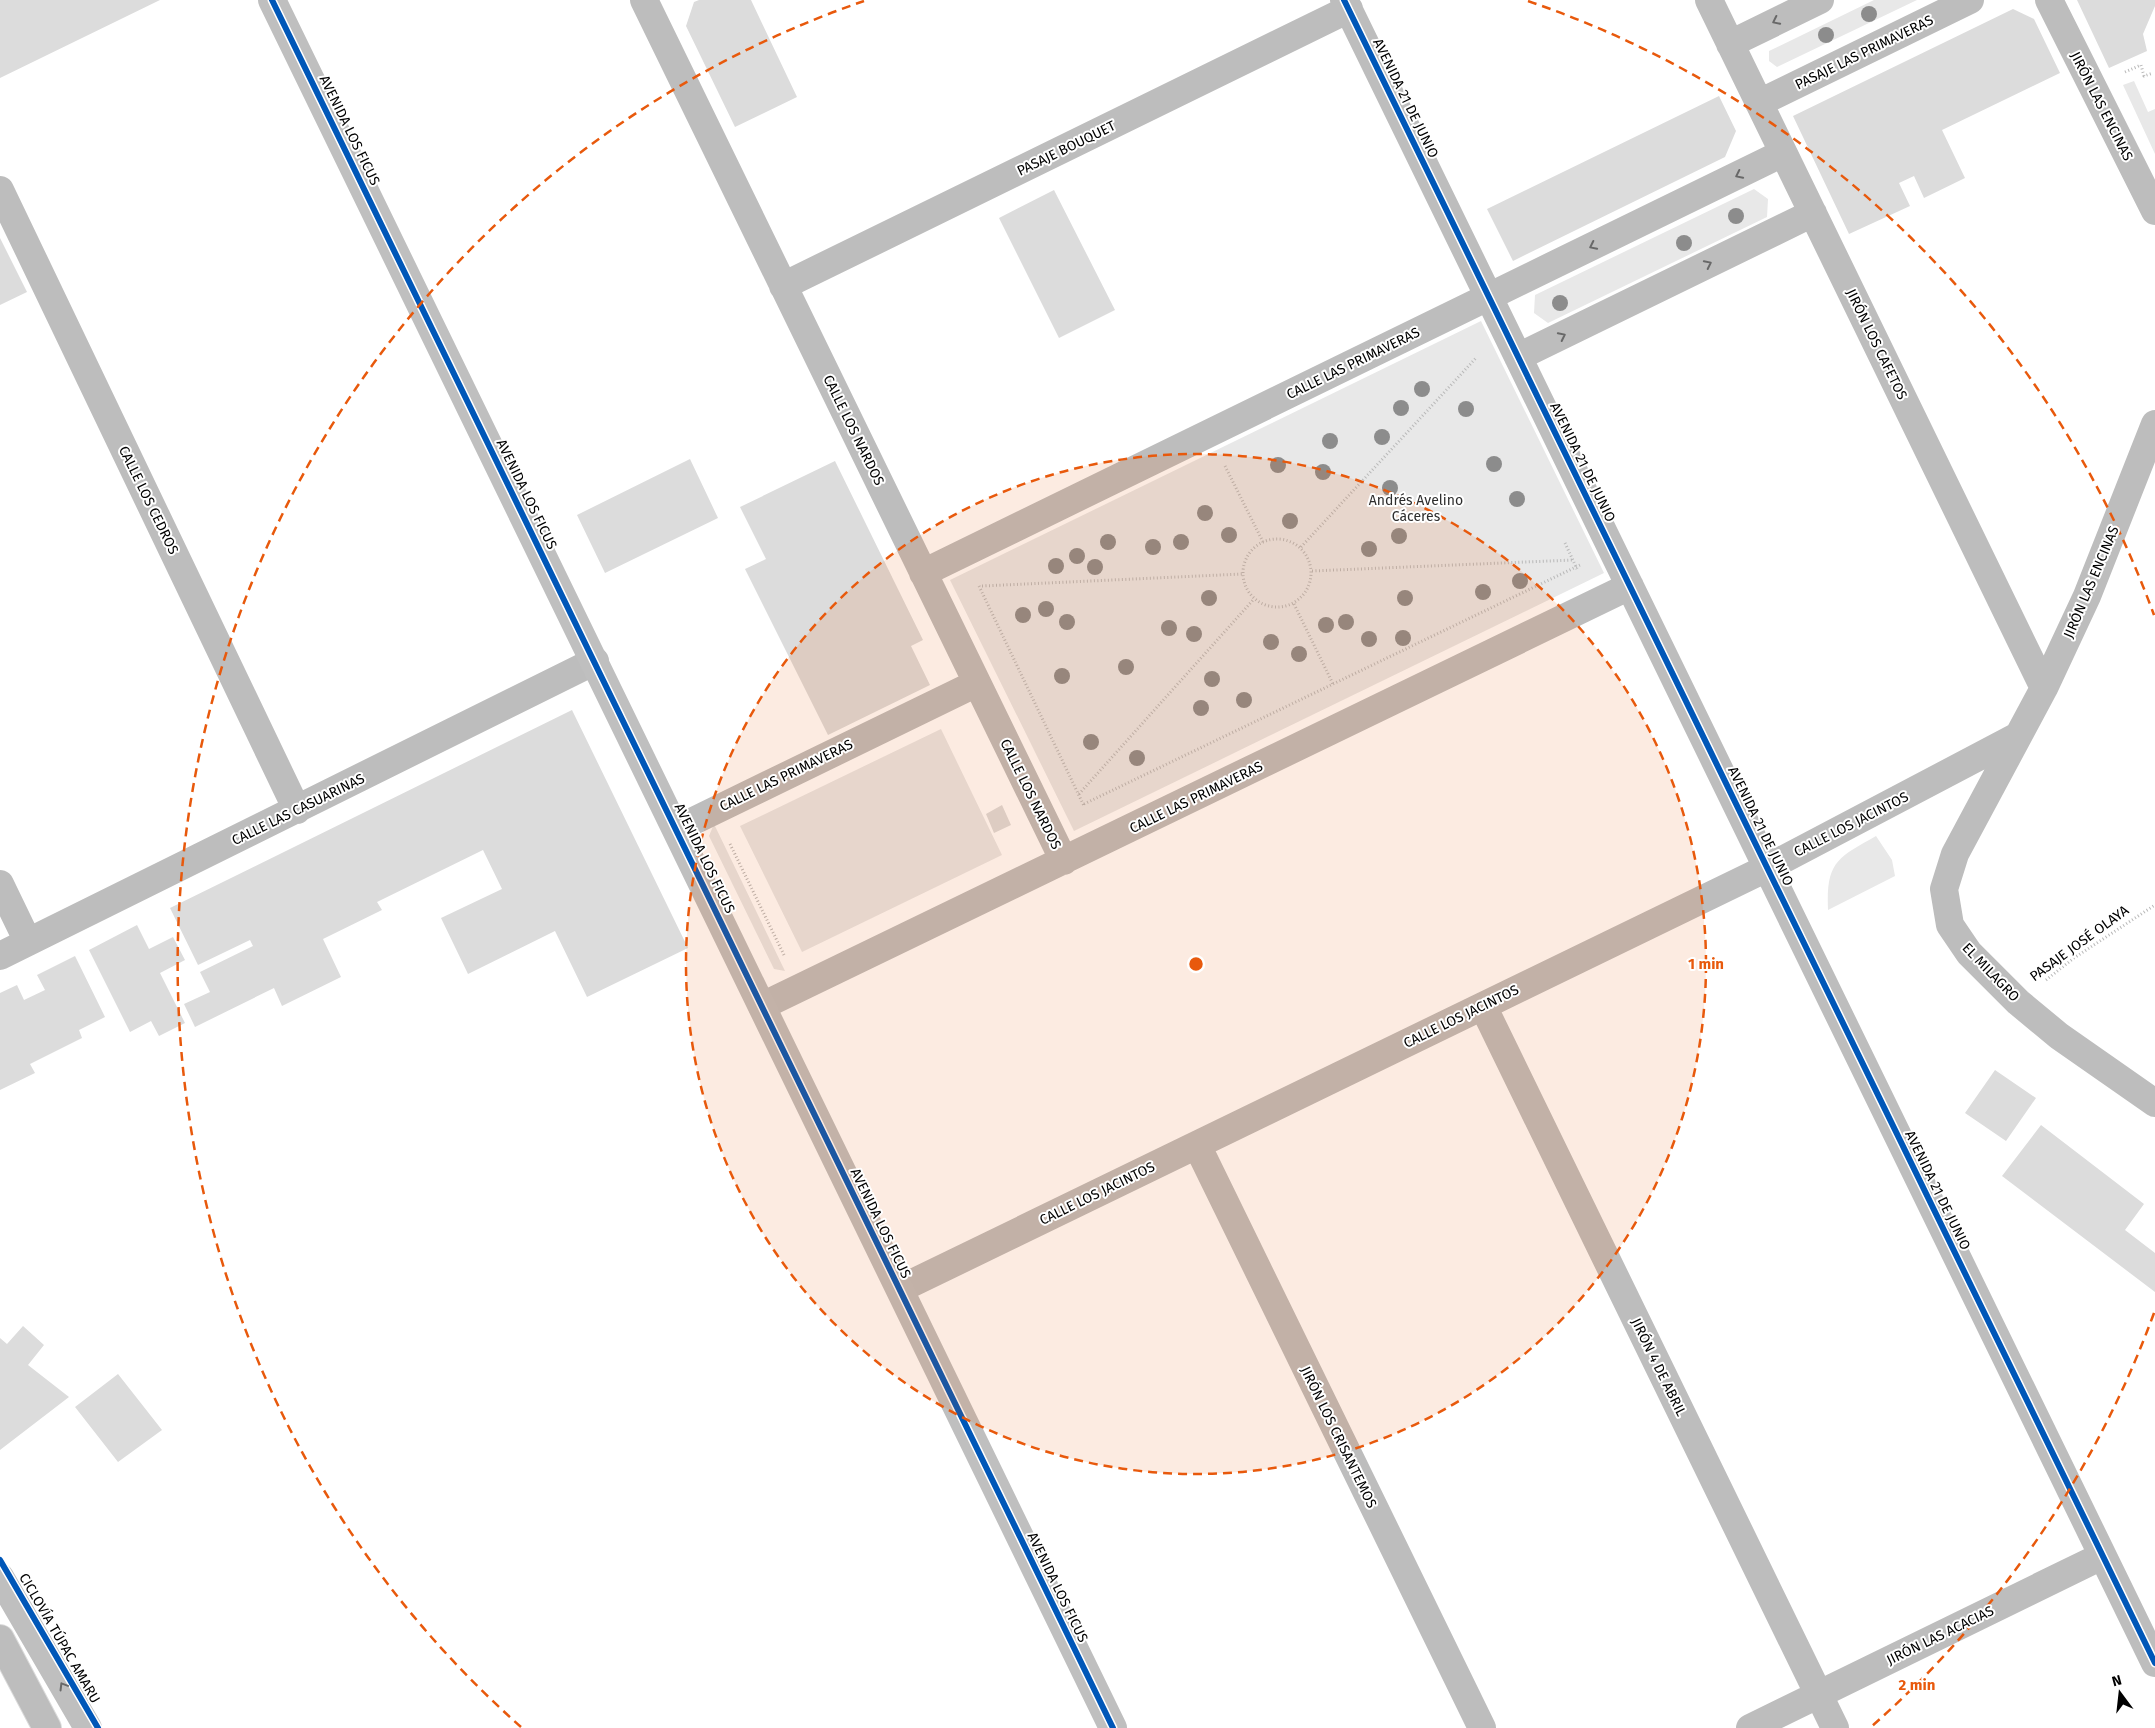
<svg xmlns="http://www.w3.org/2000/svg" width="2155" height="1728" font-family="'Fira Sans',sans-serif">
<rect width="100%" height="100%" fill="#fff"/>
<path fill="#e8e8e8" d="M 1874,0 L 1917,0 L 1777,67 L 1769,61 L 1769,51 Z
M 2134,81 L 2148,112 L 2155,109 L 2155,154 L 2123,85 Z
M 1754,189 L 1768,199 L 1767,217 L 1548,323 L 1534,313 L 1535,295 Z
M 1481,321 L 1604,573 L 1074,831 L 950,580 Z
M 941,729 L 1002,855 L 802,952 L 740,826 Z
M 714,824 L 785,971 L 774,969 L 709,836 Z
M 1876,836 L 1892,860 L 1895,876 L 1828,910 C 1826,862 1837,858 1876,836 Z"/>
<path fill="#dcdcdc" d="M 0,0 L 160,0 L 0,78 Z
M 699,0 L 751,0 L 797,97 L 735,127 L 686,26 L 694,2 Z
M 2077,0 L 2155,0 L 2155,6 L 2143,34 L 2147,51 L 2109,68 Z
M 2013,9 L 2034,19 L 2060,73 L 1942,130 L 1965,178 L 1924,198 L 1914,176 L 1899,183 L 1910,206 L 1849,234 L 1793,116 Z
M 1719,96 L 1736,131 L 1725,157 L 1513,261 L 1487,209 Z
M 1054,190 L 1115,310 L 1059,338 L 999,218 Z
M 0,238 L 27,292 L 0,305 Z
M 690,459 L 718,518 L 605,573 L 577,515 Z
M 835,461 L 923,640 L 911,646 L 930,685 L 828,735 L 745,569 L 766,559 L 740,507 Z
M 572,710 L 688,948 L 587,997 L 555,931 L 468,974 L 441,918 L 502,889 L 483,850 L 377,902 L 382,910 L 323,939 L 341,977 L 282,1006 L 274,988 L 195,1027 L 184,1004 L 210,992 L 200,972 L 253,946 L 250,940 L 198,965 L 170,908 Z
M 1002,805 L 1011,825 L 994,833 L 986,814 Z
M 137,925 L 149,949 L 173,937 L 185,960 L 160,973 L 185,1023 L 159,1036 L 151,1021 L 130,1032 L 89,950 Z
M 75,956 L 105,1017 L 79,1030 L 82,1038 L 30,1064 L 35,1073 L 0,1090 L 0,993 L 17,985 L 24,1000 L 45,990 L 37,975 Z
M 1995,1070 L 2036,1098 L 2006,1141 L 1965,1113 Z
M 2041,1125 L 2144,1204 L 2125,1230 L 2155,1253 L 2155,1292 L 2002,1176 Z
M 23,1326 L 44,1345 L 28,1365 L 69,1397 L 0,1450 L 0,1338 L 7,1344 Z
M 118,1374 L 162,1430 L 118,1462 L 75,1407 Z"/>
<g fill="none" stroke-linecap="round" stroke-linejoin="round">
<g stroke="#dbdbdb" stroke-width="30">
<path id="primary" d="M 0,1639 L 47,1728"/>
</g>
<path stroke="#b8b8b8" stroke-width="3" stroke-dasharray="1 2.5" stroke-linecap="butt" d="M 2125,72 L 2141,65 L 2144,76 L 2153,73
M 1225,466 L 1263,542
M1243 573a34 34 0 1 1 68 0a34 34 0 1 1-68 0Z
M 1565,543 L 1577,569
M 1301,547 L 1476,358
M 1312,571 L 1573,560
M 979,586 L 1084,806
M 982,586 L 1242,574
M 1294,604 L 1333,684
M 1079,794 L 1254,599
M 1084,804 L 1580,565
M 730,844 L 784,955
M 2046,980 L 2074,958 L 2155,905"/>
<path stroke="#bdbdbd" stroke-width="28" d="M 644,0 L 1064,861
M 1344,0 L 2155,1663
M 1709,0 L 2044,688
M 2049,0 L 2155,211
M 1730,44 L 1820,0
M 1759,103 L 1970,0
M 0,190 L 297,810
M 783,286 L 1349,9
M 1518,357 L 1813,213
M 2155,424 L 2087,596 L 2044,688 L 1955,854 L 1944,889 L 1950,925 L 1969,953 L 2018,1002 L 2059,1036 L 2155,1103
M 923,573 L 1783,153
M 677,829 L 977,683
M 0,884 L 28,942
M 0,956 L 595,661
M 762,1006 L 1630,586
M 1483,1006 L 1835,1728
M 1197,1145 L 1482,1728
M 900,1289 L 1767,868 L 2018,736
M 1750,1728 L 2102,1556"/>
<path stroke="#bfbfbf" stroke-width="28" d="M 272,0 L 1113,1728
M 0,1577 L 88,1728"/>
<use href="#primary" stroke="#bdbdbd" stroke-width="28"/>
<g stroke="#fff" stroke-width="9">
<path id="cycleway" d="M 272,0 L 1113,1728
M 1344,0 L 2155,1663
M 0,1560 L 98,1728"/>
</g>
<use href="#cycleway" stroke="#0057b8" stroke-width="6"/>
</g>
<g fill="#8c8c8c">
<circle cx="1869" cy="14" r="8"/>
<circle cx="1826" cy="35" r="8"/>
<circle cx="1736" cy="216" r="8"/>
<circle cx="1684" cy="243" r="8"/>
<circle cx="1560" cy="303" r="8"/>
<circle cx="1422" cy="389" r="8"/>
<circle cx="1401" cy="408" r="8"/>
<circle cx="1466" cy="409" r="8"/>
<circle cx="1382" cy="437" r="8"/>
<circle cx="1330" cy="441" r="8"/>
<circle cx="1494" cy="464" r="8"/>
<circle cx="1278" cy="465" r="8"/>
<circle cx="1323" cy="472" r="8"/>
<circle cx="1390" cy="488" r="8"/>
<circle cx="1517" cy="499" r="8"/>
<circle cx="1205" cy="513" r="8"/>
<circle cx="1290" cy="521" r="8"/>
<circle cx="1229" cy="535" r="8"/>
<circle cx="1399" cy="536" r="8"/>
<circle cx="1108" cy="542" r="8"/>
<circle cx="1181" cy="542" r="8"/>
<circle cx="1153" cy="547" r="8"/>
<circle cx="1369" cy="549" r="8"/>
<circle cx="1077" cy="556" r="8"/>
<circle cx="1056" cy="566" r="8"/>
<circle cx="1095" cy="567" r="8"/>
<circle cx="1520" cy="581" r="8"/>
<circle cx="1483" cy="592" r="8"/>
<circle cx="1209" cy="598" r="8"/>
<circle cx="1405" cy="598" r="8"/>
<circle cx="1046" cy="609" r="8"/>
<circle cx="1023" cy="615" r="8"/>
<circle cx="1067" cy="622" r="8"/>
<circle cx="1346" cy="622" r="8"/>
<circle cx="1326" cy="625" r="8"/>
<circle cx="1169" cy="628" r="8"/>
<circle cx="1194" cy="634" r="8"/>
<circle cx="1403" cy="638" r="8"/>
<circle cx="1369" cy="639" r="8"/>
<circle cx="1271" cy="642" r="8"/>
<circle cx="1299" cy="654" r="8"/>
<circle cx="1126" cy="667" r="8"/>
<circle cx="1062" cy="676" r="8"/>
<circle cx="1212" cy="679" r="8"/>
<circle cx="1244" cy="700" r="8"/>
<circle cx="1201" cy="708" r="8"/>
<circle cx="1091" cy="742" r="8"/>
<circle cx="1137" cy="758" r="8"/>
</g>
<defs><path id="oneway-chevron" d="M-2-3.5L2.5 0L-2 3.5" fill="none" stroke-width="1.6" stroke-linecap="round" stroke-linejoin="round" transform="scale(1.25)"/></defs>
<g stroke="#686868">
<use href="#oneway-chevron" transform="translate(1776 21) rotate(154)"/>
<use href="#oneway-chevron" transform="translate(1739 175) rotate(154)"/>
<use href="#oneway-chevron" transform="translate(1593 246) rotate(154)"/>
<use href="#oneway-chevron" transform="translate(1708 264) rotate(-26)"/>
<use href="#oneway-chevron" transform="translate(1562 336) rotate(-26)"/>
</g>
<use stroke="#696969" href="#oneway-chevron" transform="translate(63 1686) rotate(-121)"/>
<circle cx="1196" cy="964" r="510" fill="#e8590c" fill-opacity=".12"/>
<g fill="none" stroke="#e8590c" stroke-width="2.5" stroke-dasharray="9 6">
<circle cx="1196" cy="964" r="510"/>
<path d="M2154 1313A1019 1019 0 0 1 1871 1727M521 1727A1019 1019 0 0 1 864 1M1528 1A1019 1019 0 0 1 2154 615"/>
</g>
<g text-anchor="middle" stroke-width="4" stroke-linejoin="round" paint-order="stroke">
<g font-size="14" fill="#000" stroke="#fff">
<text transform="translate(1864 52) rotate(-26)" y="5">PASAJE LAS PRIMAVERAS</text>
<text transform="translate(1406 98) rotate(64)" y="5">AVENIDA 21 DE JUNIO</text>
<text transform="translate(2102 106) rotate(63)" y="5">JIRÓN LAS ENCINAS</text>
<text transform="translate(350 130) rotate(64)" y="5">AVENIDA LOS FICUS</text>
<text transform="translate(1066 148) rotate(-26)" y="5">PASAJE BOUQUET</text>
<text transform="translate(1877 344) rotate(64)" y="5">JIRÓN LOS CAFETOS</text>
<text transform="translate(1353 363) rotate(-26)" y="5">CALLE LAS PRIMAVERAS</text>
<text transform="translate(854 430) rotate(64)" y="5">CALLE LOS NARDOS</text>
<text transform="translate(1583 462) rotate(64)" y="5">AVENIDA 21 DE JUNIO</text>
<text transform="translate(527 494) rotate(64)" y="5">AVENIDA LOS FICUS</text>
<text transform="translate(149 500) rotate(64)" y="5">CALLE LOS CEDROS</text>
<text transform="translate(2091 582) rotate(-67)" y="5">JIRÓN LAS ENCINAS</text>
<text transform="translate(786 775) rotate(-26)" y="5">CALLE LAS PRIMAVERAS</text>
<text transform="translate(1031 794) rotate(64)" y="5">CALLE LOS NARDOS</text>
<text transform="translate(1196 797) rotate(-26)" y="5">CALLE LAS PRIMAVERAS</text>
<text transform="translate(298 809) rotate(-26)" y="5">CALLE LAS CASUARINAS</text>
<text transform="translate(1851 824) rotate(-27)" y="5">CALLE LOS JACINTOS</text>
<text transform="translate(1761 826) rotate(64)" y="5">AVENIDA 21 DE JUNIO</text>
<text transform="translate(705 858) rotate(64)" y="5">AVENIDA LOS FICUS</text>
<text transform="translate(2079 943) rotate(-36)" y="5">PASAJE JOSÉ OLAYA</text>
<text transform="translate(1991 972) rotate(46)" y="5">EL MILAGRO</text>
<text transform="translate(1461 1016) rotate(-26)" y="5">CALLE LOS JACINTOS</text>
<text transform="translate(1938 1190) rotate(64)" y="5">AVENIDA 21 DE JUNIO</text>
<text transform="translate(1097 1193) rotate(-26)" y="5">CALLE LOS JACINTOS</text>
<text transform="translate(881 1223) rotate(64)" y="5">AVENIDA LOS FICUS</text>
<text transform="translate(1659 1367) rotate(64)" y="5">JIRÓN 4 DE ABRIL</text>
<text transform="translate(1339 1437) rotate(64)" y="5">JIRÓN LOS CRISANTEMOS</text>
<text transform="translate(1058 1587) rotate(64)" y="5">AVENIDA LOS FICUS</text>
<text transform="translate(1940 1635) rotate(-26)" y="5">JIRÓN LAS ACACIAS</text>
<text transform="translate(60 1638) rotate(60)" y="5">CICLOVÍA TÚPAC AMARU</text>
</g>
<g font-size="14" fill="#2d2d2d" stroke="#fff">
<text x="1416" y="505">Andrés Avelino<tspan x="1416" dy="16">Cáceres</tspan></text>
</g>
</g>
<circle cx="1196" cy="964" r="8" fill="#e8590c" stroke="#fff" stroke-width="2.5"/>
<g font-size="15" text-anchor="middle" font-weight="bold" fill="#e8590c" stroke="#fff" stroke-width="4" stroke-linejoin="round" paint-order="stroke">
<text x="1706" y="969">1 min</text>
<text x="1917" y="1690">2 min</text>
</g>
<g transform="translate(2120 1693) rotate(345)" stroke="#ffffff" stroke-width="4" paint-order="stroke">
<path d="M0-4L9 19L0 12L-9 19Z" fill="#000000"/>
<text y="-8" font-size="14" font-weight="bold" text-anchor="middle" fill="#000000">N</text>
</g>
</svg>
